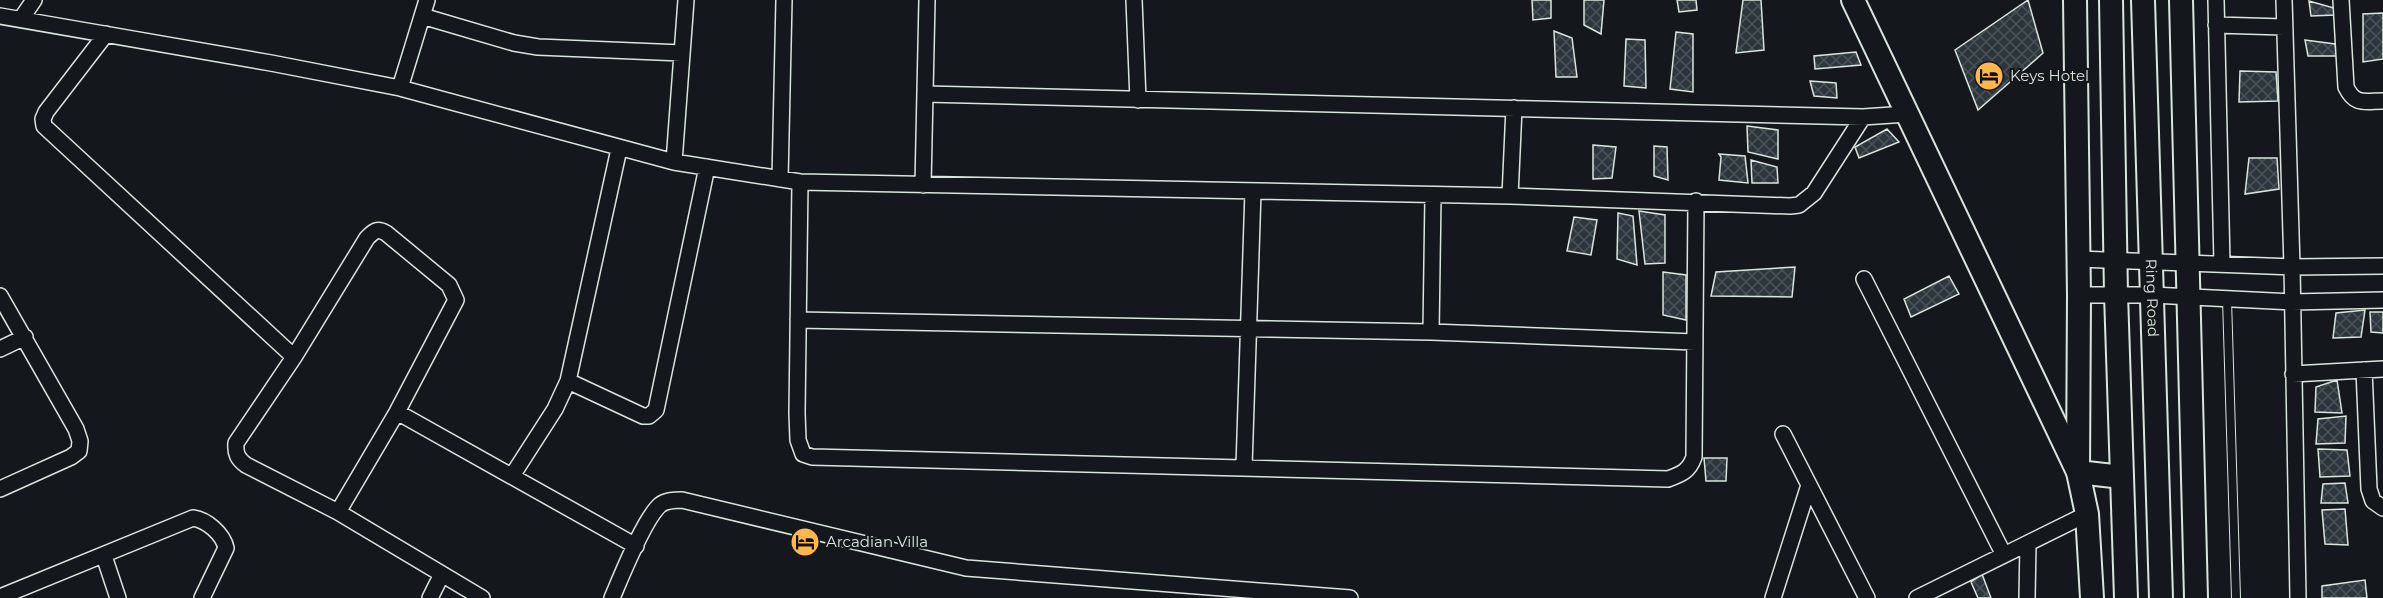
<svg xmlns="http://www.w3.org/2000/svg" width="2383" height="598" font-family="Montserrat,sans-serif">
<defs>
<pattern id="building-cross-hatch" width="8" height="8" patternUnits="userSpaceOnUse" patternTransform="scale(1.5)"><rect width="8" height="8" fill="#2c363c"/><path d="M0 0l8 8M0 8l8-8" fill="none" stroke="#4a5358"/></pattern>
</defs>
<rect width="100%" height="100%" fill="#14181c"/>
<path fill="url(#building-cross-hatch)" stroke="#d8e6dc" stroke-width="1.5" d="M 1532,0 L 1551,0 L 1551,18 L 1533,20 Z
M 1584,0 L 1604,0 L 1601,34 L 1584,25 Z
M 1677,0 L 1696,0 L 1697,10 L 1679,12 Z
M 1743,0 L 1761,0 L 1764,50 L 1736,53 Z
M 2028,0 L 2043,53 L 1978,110 L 1955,50 Z
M 2309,1 L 2334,8 L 2335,15 L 2311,16 Z
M 2383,13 L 2383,59 L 2363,62 L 2363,14 Z
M 1554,31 L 1572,38 L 1577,77 L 1556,77 Z
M 1676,32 L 1693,34 L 1693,92 L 1670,89 Z
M 1626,39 L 1645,40 L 1646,88 L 1624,86 Z
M 2305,40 L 2335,44 L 2337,56 L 2308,56 Z
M 1856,52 L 1861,65 L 1815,69 L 1814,56 Z
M 2240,71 L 2276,72 L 2278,101 L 2239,102 Z
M 1810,81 L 1836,83 L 1837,98 L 1814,96 Z
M 1747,126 L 1778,130 L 1778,159 L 1748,152 Z
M 1887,129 L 1899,142 L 1859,158 L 1855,147 Z
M 1593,145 L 1616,147 L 1612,178 L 1593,179 Z
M 1654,146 L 1667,147 L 1668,180 L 1654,176 Z
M 1719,154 L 1745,156 L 1748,183 L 1719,180 L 1721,157 Z
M 2249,158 L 2277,158 L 2279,189 L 2245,194 Z
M 1751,160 L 1777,167 L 1778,183 L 1752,183 Z
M 1639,211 L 1665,215 L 1665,263 L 1645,264 Z
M 1618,213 L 1633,216 L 1637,265 L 1617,259 Z
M 1574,217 L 1597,220 L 1591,255 L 1567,251 Z
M 1795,267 L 1792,297 L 1711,296 L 1716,272 Z
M 1663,272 L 1686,275 L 1686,320 L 1663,315 Z
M 1949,276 L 1959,294 L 1911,317 L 1904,299 Z
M 2365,310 L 2361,337 L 2333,338 L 2336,313 Z
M 2370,312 L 2383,312 L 2383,333 L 2371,332 Z
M 2337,380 L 2342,413 L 2315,412 L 2316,387 Z
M 2346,416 L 2345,443 L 2316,444 L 2318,419 Z
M 2318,449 L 2347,450 L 2350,476 L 2320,477 Z
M 1704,458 L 1727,458 L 1726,481 L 1706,481 Z
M 2345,483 L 2348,503 L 2321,503 L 2323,484 Z
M 2345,509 L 2348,545 L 2325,544 L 2322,510 Z
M 1982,574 L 1991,598 L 1978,598 L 1971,582 Z
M 2365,580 L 2367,598 L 2322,598 L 2322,586 Z"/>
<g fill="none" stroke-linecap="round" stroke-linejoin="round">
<g stroke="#d8e6dc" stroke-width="10">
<path id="lane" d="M 2227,299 L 2236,598"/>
</g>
<g stroke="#d8e6dc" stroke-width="18">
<path id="street" d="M 686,0 L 674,162 L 800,182 L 1510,196 L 1790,206 L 1799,205 L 1814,193 L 1863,117
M 1134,0 L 1138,100
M 2216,0 L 2222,264
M 2284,0 L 2292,267 L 2298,598
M 2341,0 L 2346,87 C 2355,106 2365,101 2383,101
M 0,16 L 271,63 L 400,88 L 674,162
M 422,16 L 514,43 L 538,47 L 682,53
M 21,19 L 34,0
M 2216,25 L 2284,27
M 106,34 L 46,112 L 43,119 L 44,126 L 294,357 L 236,443 C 235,454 238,459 246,465 L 338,512
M 400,88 L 427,0
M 925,94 L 1863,117 L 1907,114
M 619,149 L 568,381 L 643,416 L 649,416 L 656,410 L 707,167
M 780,179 L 784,0
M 800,182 L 797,413 L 798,440 L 803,454 L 812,457 L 1668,479 C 1682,474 1689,471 1694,457 L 1696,201
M 923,185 L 927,0
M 1510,196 L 1514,108
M 2078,259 L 2292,267 L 2383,266
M 1864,279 L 2004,555
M 2079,295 L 2152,295 L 2292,302 L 2383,300
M 0,296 L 76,429 L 80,441 L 79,451 L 71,457 L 0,489
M 798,320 L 1431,332 L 1695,342
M 1431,332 L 1433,196
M 0,349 L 25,337
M 294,357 L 367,238 C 374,231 377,228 386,233 L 449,285 L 456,300 L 397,412
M 2364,370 L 2369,489 L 2373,501 L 2383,508
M 2293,374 L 2383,369
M 1783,434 L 1867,598
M 1244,467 L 1253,191
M 512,476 L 555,409 L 568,381
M 104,556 L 118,598
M 0,597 L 193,518 C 207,520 223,534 226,548 L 202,598
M 430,598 L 442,574
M 482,598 L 338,512 L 397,412 L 636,546
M 612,598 C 621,577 644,519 660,505 C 666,500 675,500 682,500 L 966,568 L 1350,598
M 1773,598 L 1809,485
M 1917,598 L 2087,514
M 2027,598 L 2028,543"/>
</g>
<g stroke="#d8e6dc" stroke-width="26">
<g id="secondary">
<path d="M 1853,0 L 2078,472 L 2087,514 L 2092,598"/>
<path d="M 2075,0 L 2079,295 L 2078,472 L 2122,477"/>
<path d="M 2111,0 L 2116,294 L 2126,598"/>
<path id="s1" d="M 2143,0 L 2161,598"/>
<path d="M 2181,0 L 2196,598"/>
</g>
</g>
<use href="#lane" stroke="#14181c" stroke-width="8"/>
<use href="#street" stroke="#14181c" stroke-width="15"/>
<use href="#secondary" stroke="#14181c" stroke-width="22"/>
</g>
<defs>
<g id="hotel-disc" transform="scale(1.5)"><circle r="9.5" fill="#ffb74d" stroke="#14181c"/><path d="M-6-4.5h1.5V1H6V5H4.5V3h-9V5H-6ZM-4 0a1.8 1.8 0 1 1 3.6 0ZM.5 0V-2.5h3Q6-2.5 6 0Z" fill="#111"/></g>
</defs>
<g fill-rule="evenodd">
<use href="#hotel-disc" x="1989" y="76"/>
<use href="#hotel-disc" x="805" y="542"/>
</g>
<g text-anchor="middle" stroke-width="4.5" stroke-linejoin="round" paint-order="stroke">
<g font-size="15" fill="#d8e6dc" stroke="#14181c" text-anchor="start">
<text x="2010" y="81">Keys Hotel</text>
<text x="826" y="547">Arcadian Villa</text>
</g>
<g font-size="15" fill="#d8e6dc" stroke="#14181c">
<text dy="5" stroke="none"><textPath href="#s1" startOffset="298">Ring Road</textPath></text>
</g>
</g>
</svg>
